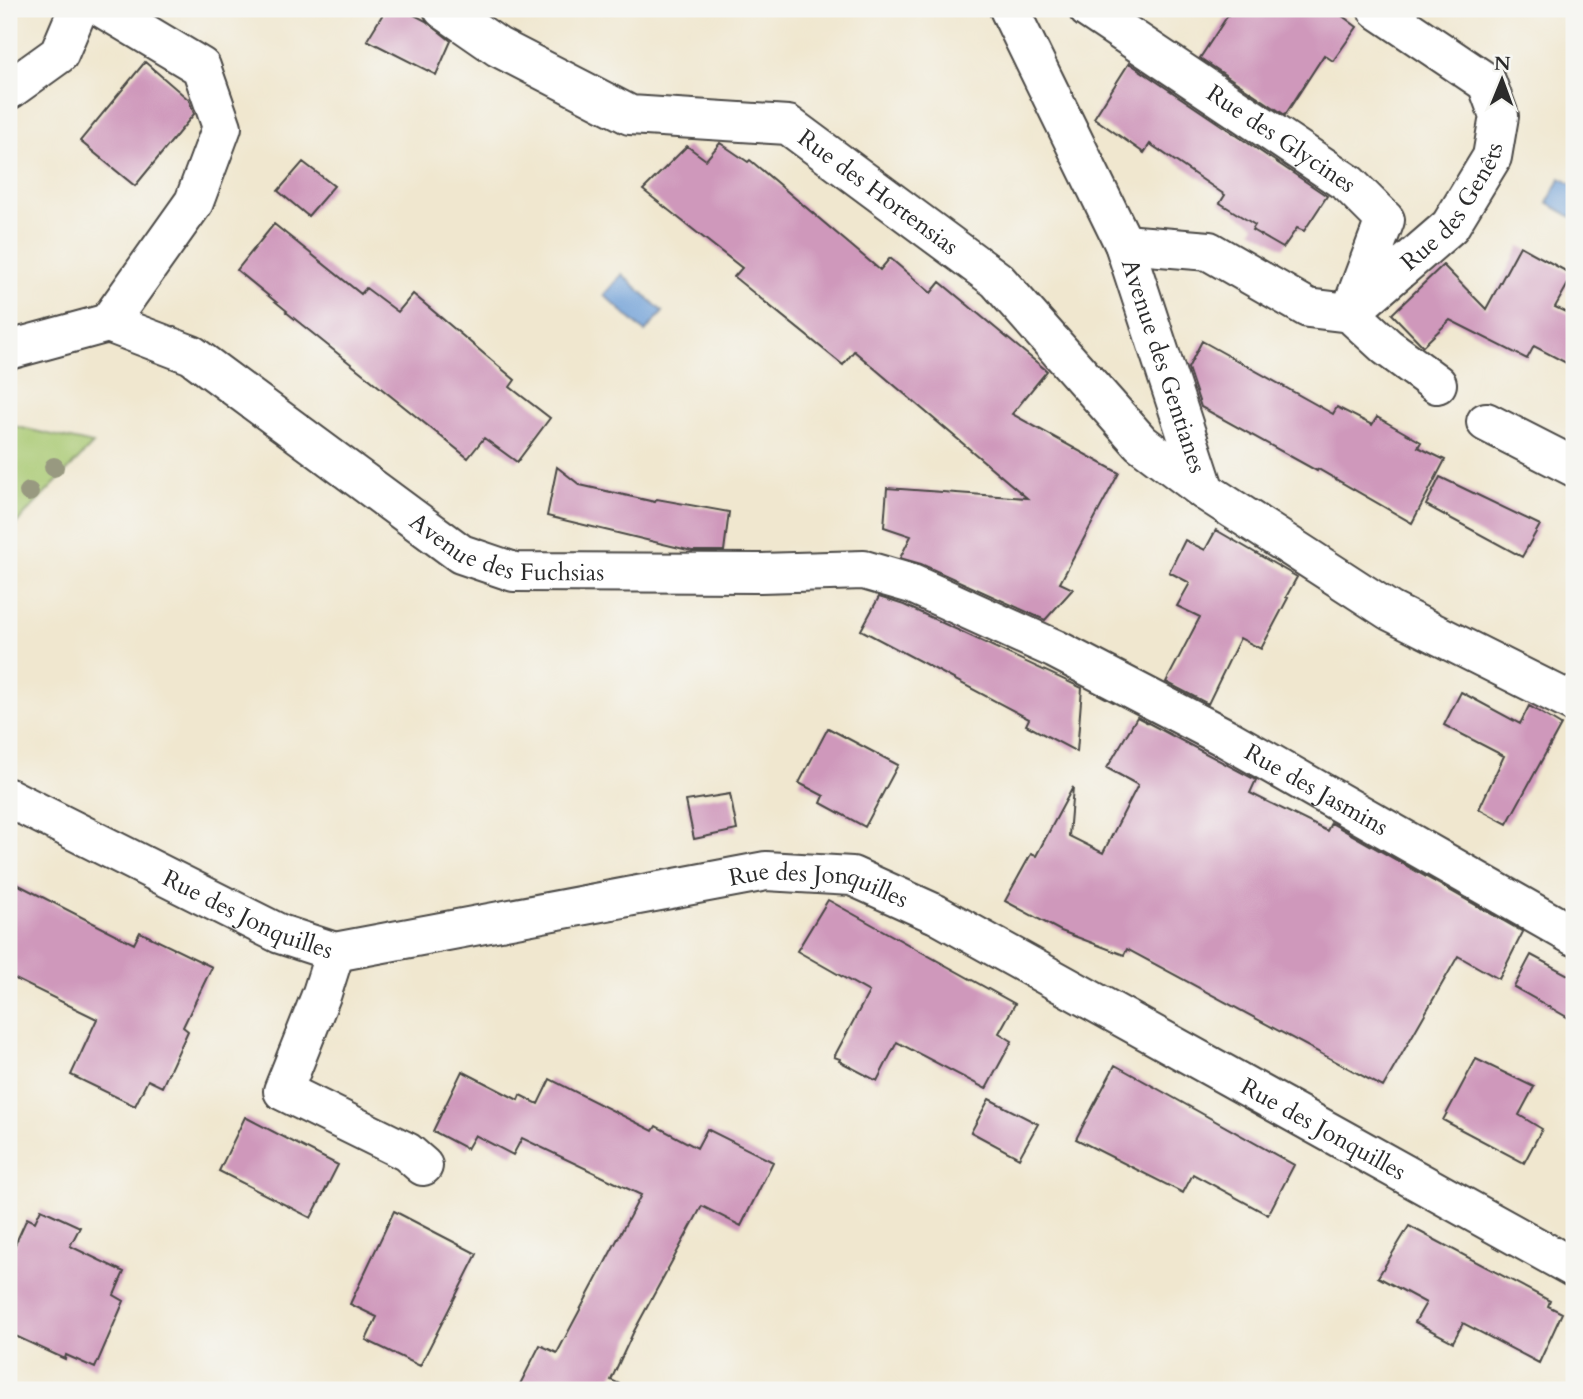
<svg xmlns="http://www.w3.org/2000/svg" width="1583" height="1399" font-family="Cardo,serif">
<rect width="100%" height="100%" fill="#f6f6f2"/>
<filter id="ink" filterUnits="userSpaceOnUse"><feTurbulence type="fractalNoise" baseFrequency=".0143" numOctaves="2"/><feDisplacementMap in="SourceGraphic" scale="14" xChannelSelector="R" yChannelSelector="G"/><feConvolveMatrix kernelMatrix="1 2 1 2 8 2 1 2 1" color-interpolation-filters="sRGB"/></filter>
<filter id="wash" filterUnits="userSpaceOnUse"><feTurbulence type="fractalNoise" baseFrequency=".00686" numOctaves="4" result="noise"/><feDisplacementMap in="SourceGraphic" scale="28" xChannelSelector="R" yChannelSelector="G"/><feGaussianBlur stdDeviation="1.57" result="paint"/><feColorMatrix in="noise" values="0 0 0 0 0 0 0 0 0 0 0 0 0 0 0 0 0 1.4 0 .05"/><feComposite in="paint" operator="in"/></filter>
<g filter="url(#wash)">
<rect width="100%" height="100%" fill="#f0e7cf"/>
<path fill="#a7c870" stroke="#697a4e" stroke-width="2" d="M 9,425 L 93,444 L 9,531 Z"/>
<path fill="#6c9dd6" stroke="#4c6480" stroke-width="2" d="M 1561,178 L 1574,186 L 1574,218 L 1547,203 Z
M 622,274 L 663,312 L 645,332 L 604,295 Z"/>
<g id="blocks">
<path fill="#cf98bb" d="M 386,9 L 403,9 L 426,21 L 451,41 L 436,75 L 367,40 Z
M 1232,9 L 1333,9 L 1357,27 L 1333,61 L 1324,55 L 1285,115 L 1200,58 Z
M 145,62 L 189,100 L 194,114 L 135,186 L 80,141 Z
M 1129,63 L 1327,196 L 1304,231 L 1297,228 L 1283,248 L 1252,230 L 1255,225 L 1220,203 L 1225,195 L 1150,144 L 1144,153 L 1094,118 Z
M 720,143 L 748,162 L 750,160 L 880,270 L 890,258 L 931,293 L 940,282 L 1047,371 L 1012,414 L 1119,473 L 1060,583 L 1073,589 L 1045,620 L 921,564 L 900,558 L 911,536 L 884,527 L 887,488 L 1027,498 L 854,351 L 843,365 L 734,277 L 742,268 L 643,190 L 687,146 L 706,160 Z
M 303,162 L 334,186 L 308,216 L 278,191 Z
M 274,224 L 361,294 L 366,288 L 398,312 L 413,294 L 515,380 L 510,387 L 550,418 L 517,462 L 484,438 L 468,458 L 286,312 L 287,311 L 237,270 Z
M 1520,246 L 1573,275 L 1555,307 L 1574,316 L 1574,367 L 1534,346 L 1527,359 L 1450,320 L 1423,346 L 1392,314 L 1443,265 L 1486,309 Z
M 1202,341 L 1333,414 L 1337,407 L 1372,425 L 1377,417 L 1421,442 L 1418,447 L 1445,460 L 1412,523 L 1318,469 L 1317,471 L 1201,407 L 1188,368 Z
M 557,467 L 580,485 L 655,502 L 657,499 L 729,512 L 724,551 L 692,551 L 547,516 Z
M 1440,477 L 1540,525 L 1522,557 L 1426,505 Z
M 1216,530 L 1297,577 L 1286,597 L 1288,598 L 1261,649 L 1240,638 L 1208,704 L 1166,682 L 1200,617 L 1177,606 L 1190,583 L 1169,572 L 1185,540 L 1205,550 Z
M 879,597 L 904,605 L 1082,688 L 1077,752 L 1026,725 L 1029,719 L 861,630 Z
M 1461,692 L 1520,724 L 1529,706 L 1561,725 L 1507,824 L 1479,809 L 1504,756 L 1444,725 Z
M 1137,717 L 1256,780 L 1250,793 L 1327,831 L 1331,823 L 1523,932 L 1499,979 L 1458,956 L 1383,1087 L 1127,949 L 1124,955 L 1061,931 L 1005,901 L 1031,854 L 1036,856 L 1073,787 L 1069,836 L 1103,853 L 1138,785 L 1107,768 Z
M 828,728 L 898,765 L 865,827 L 821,803 L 824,796 L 799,783 Z
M 730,794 L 737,830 L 694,839 L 686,801 Z
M 9,880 L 134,944 L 140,932 L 212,967 L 183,1027 L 188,1031 L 162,1087 L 148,1080 L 135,1106 L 71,1075 L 97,1019 L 9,976 Z
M 828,900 L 1015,1004 L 999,1033 L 1012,1041 L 986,1089 L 897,1042 L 877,1081 L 839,1061 L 840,1059 L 834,1057 L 869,992 L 797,951 Z
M 1531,955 L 1574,978 L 1574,1021 L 1514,987 Z
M 1476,1059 L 1534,1087 L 1519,1115 L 1542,1129 L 1524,1163 L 1443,1120 Z
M 1115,1065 L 1294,1165 L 1268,1215 L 1193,1174 L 1183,1193 L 1076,1139 Z
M 462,1071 L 518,1100 L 520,1095 L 538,1104 L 550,1079 L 653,1131 L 656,1126 L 697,1148 L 707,1129 L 773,1162 L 741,1226 L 702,1206 L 633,1333 L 611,1380 L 632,1390 L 517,1390 L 540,1345 L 557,1353 L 641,1195 L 522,1138 L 513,1155 L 475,1135 L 467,1149 L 433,1131 Z
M 989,1099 L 1038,1124 L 1019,1158 L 971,1132 Z
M 245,1117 L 338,1165 L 311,1218 L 219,1171 Z
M 41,1209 L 80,1227 L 70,1246 L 124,1272 L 114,1295 L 124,1301 L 95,1368 L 66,1355 L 65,1359 L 9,1333 L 9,1258 L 27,1218 L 35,1222 Z
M 394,1211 L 477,1254 L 420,1366 L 366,1340 L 377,1317 L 350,1304 Z
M 1409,1226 L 1550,1301 L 1548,1306 L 1562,1313 L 1539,1363 L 1463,1323 L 1453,1342 L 1415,1322 L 1426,1303 L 1378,1277 Z"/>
</g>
</g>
<g filter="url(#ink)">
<use href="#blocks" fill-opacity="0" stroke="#494744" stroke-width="2"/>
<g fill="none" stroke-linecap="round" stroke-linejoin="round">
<g stroke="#494744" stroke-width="42">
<g id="minor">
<path d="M 104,9 L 201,67 L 222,127 L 194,202 L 108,323"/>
<path id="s1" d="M 443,9 L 498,47 L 630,115 L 788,125 L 997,280 L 1141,443 L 1205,491"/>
<path id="s2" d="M 1009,9 L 1124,244 L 1205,491 L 1390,611 L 1574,703"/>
<path id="s3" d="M 1088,9 L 1349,184 L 1385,220 L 1350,313"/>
<path d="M 9,90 L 59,54 L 78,9"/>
<path d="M 1124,244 L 1209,251 L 1308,308 L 1350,313 L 1387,347 L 1437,384"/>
<path id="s4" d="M 1354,309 L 1450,226 L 1492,157 L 1499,116 L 1487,83 L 1377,9"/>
<path id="s5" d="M 9,350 L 108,323 L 192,355 L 461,554 L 514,572 L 760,573 L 864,570 L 912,584 L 1055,649 L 1226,738 L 1574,936"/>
<path d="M 1486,422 L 1574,467"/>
<path id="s6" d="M 9,798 L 280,934 L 335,952 L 766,871 L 852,876 L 936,914 L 1574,1268"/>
<path d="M 335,952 L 322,993 L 283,1091 L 407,1152 L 423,1166"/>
</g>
</g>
<use href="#minor" stroke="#fff" stroke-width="38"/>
</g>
<g fill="#989980">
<circle cx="54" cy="467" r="10"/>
<circle cx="29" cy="492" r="10"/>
</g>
</g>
<g text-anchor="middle" stroke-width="6" stroke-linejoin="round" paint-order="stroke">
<g font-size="24" fill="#2b2b2b" stroke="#f6f6f2">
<text dy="8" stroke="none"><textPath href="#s3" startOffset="233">Rue des Glycines</textPath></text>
<text dy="8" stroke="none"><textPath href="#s1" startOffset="486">Rue des Hortensias</textPath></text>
<text dy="8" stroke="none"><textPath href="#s4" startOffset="144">Rue des Genêts</textPath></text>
<text dy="8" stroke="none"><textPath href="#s2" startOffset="390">Avenue des Gentianes</textPath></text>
<text dy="8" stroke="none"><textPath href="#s5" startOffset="570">Avenue des Fuchsias</textPath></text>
<text dy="8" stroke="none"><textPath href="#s5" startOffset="1437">Rue des Jasmins</textPath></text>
<text dy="8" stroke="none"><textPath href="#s6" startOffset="854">Rue des Jonquilles</textPath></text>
<text dy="8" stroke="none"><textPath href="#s6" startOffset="266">Rue des Jonquilles</textPath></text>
<text dy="8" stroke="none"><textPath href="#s6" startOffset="1421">Rue des Jonquilles</textPath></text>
</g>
</g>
<rect width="1583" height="1399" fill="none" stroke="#f6f6f2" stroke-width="35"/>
<g transform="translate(1502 80) rotate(1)" stroke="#f6f6f2" stroke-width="5" paint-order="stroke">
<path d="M0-5L12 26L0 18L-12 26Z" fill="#2b2b2b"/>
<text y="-10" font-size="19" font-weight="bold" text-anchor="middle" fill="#2b2b2b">N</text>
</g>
</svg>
